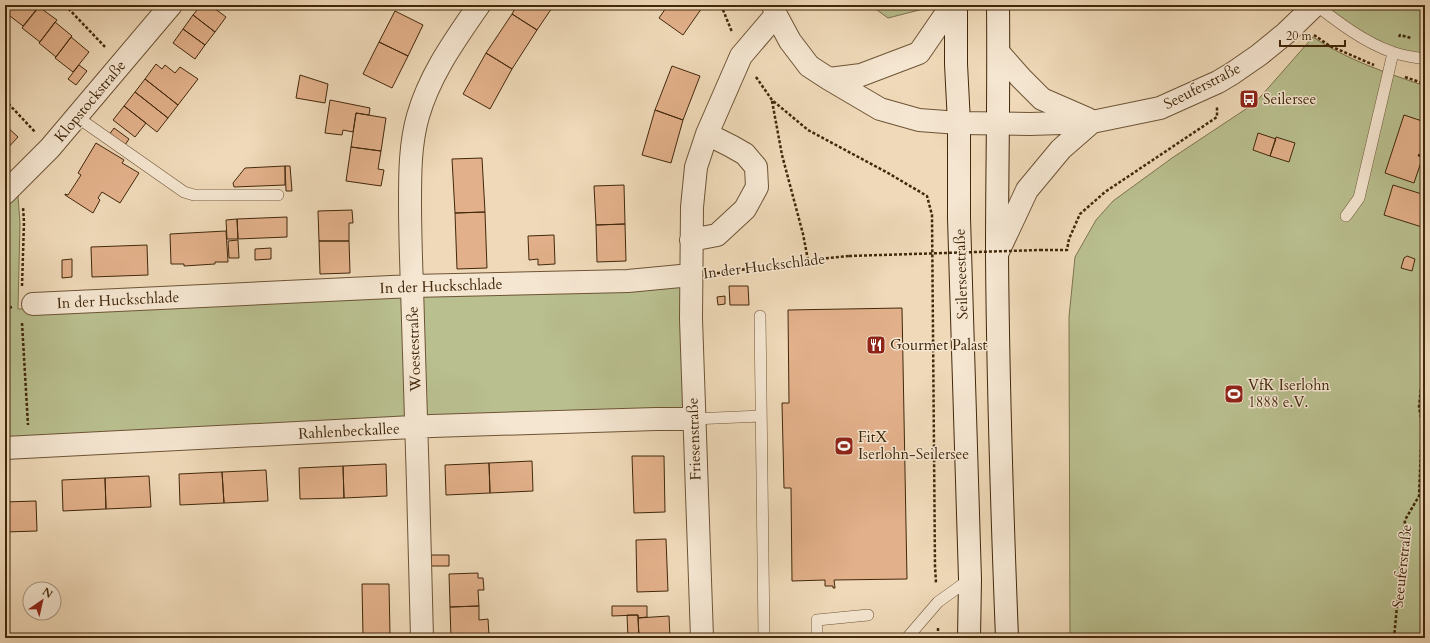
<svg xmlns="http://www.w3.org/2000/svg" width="1430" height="643" font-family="Cardo,serif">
<rect width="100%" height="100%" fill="#efd9b8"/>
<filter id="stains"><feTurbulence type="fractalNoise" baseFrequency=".005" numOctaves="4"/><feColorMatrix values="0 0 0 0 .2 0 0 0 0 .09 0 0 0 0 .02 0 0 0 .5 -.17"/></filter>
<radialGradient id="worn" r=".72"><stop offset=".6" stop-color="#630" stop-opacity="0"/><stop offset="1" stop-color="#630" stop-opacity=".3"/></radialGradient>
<path fill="#b9bf8f" stroke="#7e744d" d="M 870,5 L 935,5 L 935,6 L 888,18 Z
M 1320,5 L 1425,5 L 1425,55 L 1398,50 L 1381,44 Z
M 1313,37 C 1347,60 1387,73 1425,86 L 1425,638 L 1070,638 L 1069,317 L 1075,257 L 1096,220 L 1113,201 L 1172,158 L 1255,103 Z
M 17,183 L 20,223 L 18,309 L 685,282 L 688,415 L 5,444 L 5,196 Z"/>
<path fill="#e2b08a" stroke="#42280b" d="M 12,5 L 40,5 L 23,26 L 6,13 Z
M 201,5 L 210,5 L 226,17 L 215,32 L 193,15 Z
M 517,5 L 554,5 L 537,30 L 512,14 Z
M 668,5 L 704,5 L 683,35 L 659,18 Z
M 39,7 L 57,20 L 40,42 L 22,28 Z
M 395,11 L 423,25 L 408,56 L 379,42 Z
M 512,14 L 537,30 L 512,69 L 486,53 Z
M 193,15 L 215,32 L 205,45 L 183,29 Z
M 55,22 L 72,36 L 56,57 L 39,43 Z
M 183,29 L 205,45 L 195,59 L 173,43 Z
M 71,37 L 89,52 L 73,72 L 55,58 Z
M 379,42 L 408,56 L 392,88 L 363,74 Z
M 486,53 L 512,69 L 490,109 L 463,94 Z
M 156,64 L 162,69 L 165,65 L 175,73 L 180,67 L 198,79 L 178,105 L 145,79 Z
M 79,65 L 87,71 L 76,85 L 68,79 Z
M 672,66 L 700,76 L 683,120 L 655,110 Z
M 300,75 L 328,84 L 325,103 L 296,98 Z
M 145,79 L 178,105 L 168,118 L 135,92 Z
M 135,92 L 168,118 L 157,132 L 124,106 Z
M 330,100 L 370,108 L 369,115 L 356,113 L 353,132 L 343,130 L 342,135 L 325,133 Z
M 124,106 L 146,123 L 135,137 L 113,120 Z
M 655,110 L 683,120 L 671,163 L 642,155 Z
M 356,113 L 386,118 L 381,151 L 351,147 Z
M 1404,115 L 1425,122 L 1425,150 L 1414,183 L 1385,173 Z
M 5,125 L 18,137 L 5,151 Z
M 114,128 L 129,139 L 125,145 L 109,135 Z
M 1258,133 L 1276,139 L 1270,156 L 1253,150 Z
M 1276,137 L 1295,143 L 1289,162 L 1270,156 Z
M 96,143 L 124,160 L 122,163 L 139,173 L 120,203 L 102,192 L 98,198 L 100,200 L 93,213 L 65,195 L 65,194 L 68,195 L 81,175 L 78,173 Z
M 351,147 L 381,151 L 378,169 L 384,170 L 381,186 L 346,181 Z
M 482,158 L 485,212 L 455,213 L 452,159 Z
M 285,166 L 290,166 L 292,191 L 286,191 Z
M 285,166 L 285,185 L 234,187 L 233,183 L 245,168 Z
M 624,185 L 625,224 L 596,225 L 594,186 Z
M 1393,185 L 1425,195 L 1425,228 L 1384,215 Z
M 352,210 L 353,223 L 349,223 L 349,241 L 319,241 L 318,211 Z
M 485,212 L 487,268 L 457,269 L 455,213 Z
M 287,217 L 287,237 L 238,239 L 237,219 Z
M 237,219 L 238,239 L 227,239 L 226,220 Z
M 625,224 L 626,261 L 597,262 L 596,225 Z
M 226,231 L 228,262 L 215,262 L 215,264 L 184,266 L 184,264 L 171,264 L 170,234 Z
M 554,235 L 555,264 L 538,265 L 538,259 L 529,260 L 528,236 Z
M 238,240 L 239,258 L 229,258 L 228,241 Z
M 319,241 L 349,241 L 350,273 L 320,274 Z
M 147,245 L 148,275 L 92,277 L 91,247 Z
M 271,248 L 271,259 L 255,260 L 255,249 Z
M 1407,256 L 1415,259 L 1412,271 L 1401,268 L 1404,258 Z
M 72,259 L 72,277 L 62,278 L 62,260 Z
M 729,286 L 748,286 L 749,305 L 730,305 Z
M 725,296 L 725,304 L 718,305 L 717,297 Z
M 902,308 L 907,579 L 834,580 L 835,588 L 833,588 L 833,586 L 825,586 L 825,580 L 792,581 L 791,488 L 784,488 L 782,403 L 789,403 L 788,310 Z
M 632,456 L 664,456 L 665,512 L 634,513 Z
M 532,461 L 533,491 L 490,493 L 489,463 Z
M 489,463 L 490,493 L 446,495 L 445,465 Z
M 386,464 L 387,496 L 344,498 L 343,466 Z
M 343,466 L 344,498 L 300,499 L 299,468 Z
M 266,470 L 268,501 L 224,503 L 222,472 Z
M 222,472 L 224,503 L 180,505 L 179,474 Z
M 149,476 L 151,507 L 106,509 L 105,478 Z
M 105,478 L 106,509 L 63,511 L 62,480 Z
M 36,501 L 37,531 L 5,532 L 5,502 Z
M 666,539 L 668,591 L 637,592 L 636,540 Z
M 431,555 L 449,555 L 449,566 L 431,566 Z
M 478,573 L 478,578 L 483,578 L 484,590 L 478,590 L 479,606 L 450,607 L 449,574 Z
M 362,584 L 389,584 L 390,635 L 363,636 Z
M 479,606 L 479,620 L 488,619 L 489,636 L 480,636 L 480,638 L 451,638 L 450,607 Z
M 612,606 L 647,606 L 647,617 L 638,618 L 638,615 L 612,616 Z
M 627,615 L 638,615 L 639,638 L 628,638 Z
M 669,616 L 670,638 L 639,638 L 638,618 Z"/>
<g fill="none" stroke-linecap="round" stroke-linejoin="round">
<g stroke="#6d5436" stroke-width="12">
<path id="service" d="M 1316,5 C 1339,23 1364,42 1392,52 C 1402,56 1414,57 1425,59
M 77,117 L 184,192 L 194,195 L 278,195
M 1346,216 L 1359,198 L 1393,53
M 760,316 L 764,638
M 693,419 L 761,416
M 817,638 L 817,620 L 868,615
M 907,638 L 938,602 L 970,579"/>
</g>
<g stroke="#6d5436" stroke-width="24">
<path id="minor" d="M 773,5 L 776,15 L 790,41 L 809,66 L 829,79 L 880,109 L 919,120 L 959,123 L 1030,124 L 1092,122 L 1160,108 L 1218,82 L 1233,73 L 1259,55 L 1286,33 L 1315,5
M 999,53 L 1021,78 L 1042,99 L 1088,119
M 829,79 L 861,75 L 919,53 L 952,5
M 5,193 L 50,148 L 171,5
M 691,240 L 717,235 L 745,209 L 757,187 L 756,167 L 745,154 L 731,146 L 707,134
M 997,254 L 1027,190 L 1061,149 L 1092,122
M 33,304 L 412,286 L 628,281 L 691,275
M 5,448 L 432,426 L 656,419 L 693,419
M 422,638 C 419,532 417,427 413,321 C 412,282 410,243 410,203 C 410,174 410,144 418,116 C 430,74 455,40 479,5
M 702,638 L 691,319 L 692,207 L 696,167 L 707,134 L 741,56 L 776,15"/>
</g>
<g stroke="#42280b" stroke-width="24">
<path id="secondary" d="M 956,5 L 956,64 L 959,123 L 959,218 L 970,579 L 969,638
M 998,5 C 999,88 997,170 997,253 C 998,382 1002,510 1007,638"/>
</g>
<path stroke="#42280b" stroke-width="2.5" stroke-dasharray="3 2" stroke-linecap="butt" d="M 65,5 L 106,48
M 721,5 L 732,32
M 1314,35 L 1330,46 L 1374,65
M 1399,37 L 1400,35 L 1411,38
M 756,77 L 772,100 L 808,130 L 888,173 L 927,196 L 932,215 L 935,566 L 936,583
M 1405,77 L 1425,84
M 5,100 L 35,132
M 772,101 L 782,155 L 803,234 L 808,260
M 1418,155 L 1425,157
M 1421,163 L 1425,164
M 1040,250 L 1067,250 L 1069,239 L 1080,214 L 1105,192 L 1217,117 L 1217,106
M 712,274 L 808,260 L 849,256
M 22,286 L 24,222 L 23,207
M 5,309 L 12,307
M 22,323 L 28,425
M 938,628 L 938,638
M 1394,638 L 1405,520 L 1419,496 L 1422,423 L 1419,407 L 1421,388 L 1425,377"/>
<use href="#service" stroke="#f5e6d1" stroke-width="11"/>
<use href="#minor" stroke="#f5e6d1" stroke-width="22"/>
<use href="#secondary" stroke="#f5e6d1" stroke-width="22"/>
<path stroke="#42280b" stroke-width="2.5" stroke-dasharray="3 2" stroke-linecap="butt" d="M 849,256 L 1040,250"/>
</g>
<defs>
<g id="bus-square" transform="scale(1)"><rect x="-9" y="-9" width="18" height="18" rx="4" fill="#8f2418" stroke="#f5e6d1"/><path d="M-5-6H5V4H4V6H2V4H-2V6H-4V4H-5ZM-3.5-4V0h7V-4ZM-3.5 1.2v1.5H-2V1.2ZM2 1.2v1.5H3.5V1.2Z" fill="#fff"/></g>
<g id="restaurant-square" transform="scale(1)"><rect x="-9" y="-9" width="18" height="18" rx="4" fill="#8f2418" stroke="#f5e6d1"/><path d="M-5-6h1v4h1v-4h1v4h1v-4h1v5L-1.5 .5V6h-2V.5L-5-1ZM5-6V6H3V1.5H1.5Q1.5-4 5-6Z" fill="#fff"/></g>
<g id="stadium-square" transform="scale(1)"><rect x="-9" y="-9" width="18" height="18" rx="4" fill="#8f2418" stroke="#f5e6d1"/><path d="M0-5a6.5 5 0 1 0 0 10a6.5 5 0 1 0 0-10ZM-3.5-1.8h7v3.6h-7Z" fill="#fff"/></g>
</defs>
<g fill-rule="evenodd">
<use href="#bus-square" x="1249" y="99"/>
<use href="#restaurant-square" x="876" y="345"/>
<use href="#stadium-square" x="1234" y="394"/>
<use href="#stadium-square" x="844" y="446"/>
</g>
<g text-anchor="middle" stroke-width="3" stroke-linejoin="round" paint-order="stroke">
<g font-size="15" fill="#42280b" stroke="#f5e6d1">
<text transform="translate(1202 86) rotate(-27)" y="5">Seeuferstraße</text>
<text transform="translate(90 101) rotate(-50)" y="5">Klopstockstraße</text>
<text transform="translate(764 266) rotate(-7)" y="5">In der Huckschlade</text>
<text transform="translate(961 274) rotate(-92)" y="5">Seilerseestraße</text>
<text transform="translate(441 286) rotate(-2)" y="5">In der Huckschlade</text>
<text transform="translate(118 300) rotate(-3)" y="5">In der Huckschlade</text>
<text transform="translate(414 349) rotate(-92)" y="5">Woestestraße</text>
<text transform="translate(349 431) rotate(-3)" y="5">Rahlenbeckallee</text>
<text transform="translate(694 439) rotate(-92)" y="5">Friesenstraße</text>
<text transform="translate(1402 566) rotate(-84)" y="5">Seeuferstraße</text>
</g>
<g font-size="15" fill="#42280b" stroke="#f5e6d1" text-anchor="start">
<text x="1263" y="104">Seilersee</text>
<text x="890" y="350">Gourmet Palast</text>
<text x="1248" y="390">VfK Iserlohn<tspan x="1248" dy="17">1888 e.V.</tspan></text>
<text x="858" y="442">FitX<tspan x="858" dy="17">Iserlohn-Seilersee</tspan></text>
</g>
</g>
<rect width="1430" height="643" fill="none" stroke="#efd9b8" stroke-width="20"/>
<rect x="6" y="6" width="1418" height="631" fill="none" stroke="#42280b" stroke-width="2"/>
<rect x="10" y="10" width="1410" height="623" fill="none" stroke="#42280b"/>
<g transform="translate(42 601) rotate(34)"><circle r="19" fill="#f5e6d1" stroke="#ad9a82"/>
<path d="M0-3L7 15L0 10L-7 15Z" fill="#8f2418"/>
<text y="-6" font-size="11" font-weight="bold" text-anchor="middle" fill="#42280b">N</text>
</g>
<path d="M1280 40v6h65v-6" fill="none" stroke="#42280b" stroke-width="2"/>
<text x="1286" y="40" font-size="12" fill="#42280b" stroke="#f5e6d1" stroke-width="3" paint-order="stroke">20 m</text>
<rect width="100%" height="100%" filter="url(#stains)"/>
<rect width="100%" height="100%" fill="url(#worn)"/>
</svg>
